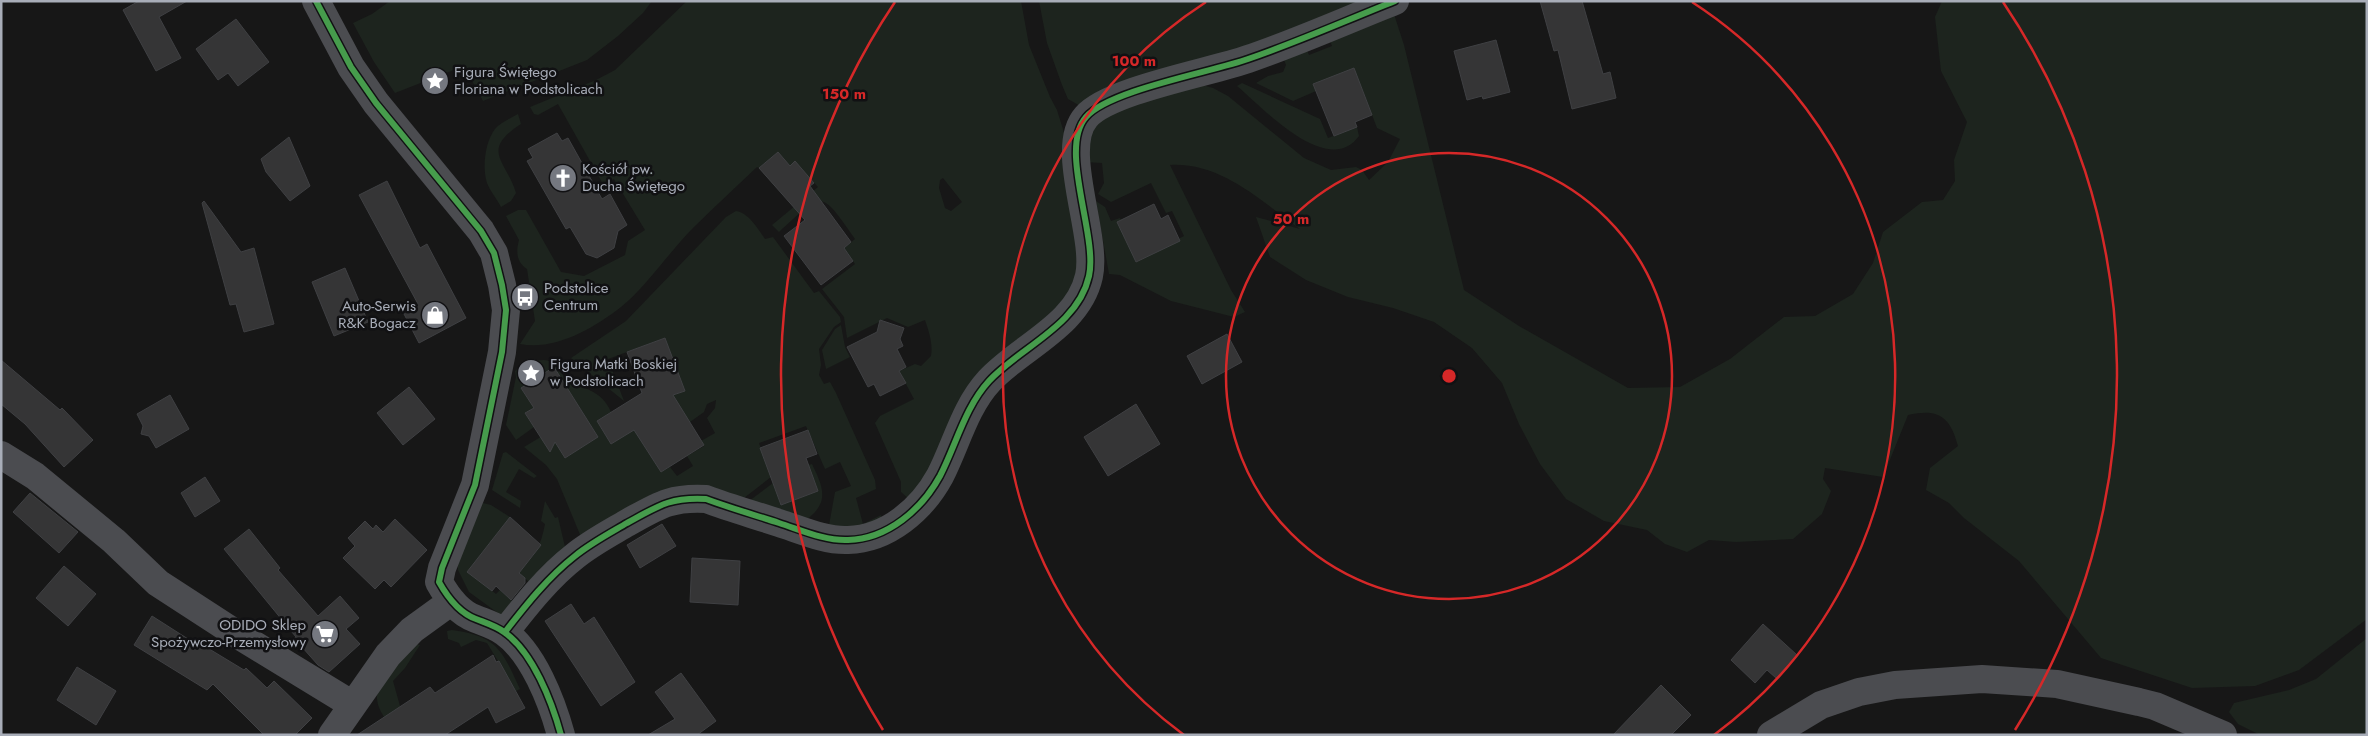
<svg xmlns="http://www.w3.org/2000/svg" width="2368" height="736" font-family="Jost,sans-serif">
<rect width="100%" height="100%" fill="#171717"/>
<path fill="#1d241e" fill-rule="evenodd" d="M 390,1 L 652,1 L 643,13 L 618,36 L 587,60 L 483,101 L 464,66 L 395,93 L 374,62 L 353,23 L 372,14 Z
M 687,1 L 1021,1 L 1029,45 L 1050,97 L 1057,110 L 1066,139 L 1080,282 L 909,499 L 901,492 L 901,482 L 875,423 L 880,416 L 914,399 L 899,371 L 915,364 L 921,366 L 931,356 C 933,343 929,332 925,320 L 908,327 L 887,318 L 847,338 L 844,317 L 822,289 L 855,264 L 844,248 L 855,239 C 819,188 824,192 779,232 L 772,225 L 818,187 L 795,162 L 790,166 L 778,152 L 759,168 L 757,167 C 736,187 714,207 693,228 C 669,252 647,286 621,307 C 594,328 555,351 520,344 L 535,321 L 527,269 C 516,262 516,251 519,240 L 506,216 L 518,210 L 526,210 L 561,272 L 584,276 L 625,255 L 628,241 L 645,230 L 614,179 L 603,184 L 558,104 L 538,115 L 534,114 L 530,107 L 596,80 L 615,70 ZM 943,178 L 962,202 L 951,211 L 945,208 L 939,188 L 940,180 Z
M 1039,1 L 1377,1 L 1082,107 L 1068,99 L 1062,85 L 1047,43 Z
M 1942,1 L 2367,1 L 2367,619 L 2299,670 L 2255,686 L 2192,688 L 2101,658 L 2019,561 L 1964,518 L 1949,503 L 1926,490 L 1930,468 L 1958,446 C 1950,416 1938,408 1908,415 L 1883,477 L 1825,468 L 1823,479 L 1831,491 L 1822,514 L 1793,539 L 1736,542 L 1709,540 L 1687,552 L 1665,544 L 1647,530 L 1604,521 L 1566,499 L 1540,464 L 1519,424 L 1502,383 L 1472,348 L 1434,322 L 1393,308 L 1348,297 L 1306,280 L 1270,257 L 1256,217 L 1300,229 C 1261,201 1221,162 1170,165 L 1231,290 L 1245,312 L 1234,317 L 1171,301 L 1120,275 L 1109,274 L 1096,201 L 1105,207 L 1111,221 L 1120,218 L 1141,258 L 1184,236 L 1172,211 L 1166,213 L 1151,183 L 1111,202 L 1098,194 L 1104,183 L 1102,163 L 1085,162 L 1091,130 L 1114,108 L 1199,84 L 1213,88 L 1228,96 L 1304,158 L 1331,170 L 1356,167 L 1362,170 L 1369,180 L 1388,162 L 1400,139 L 1377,128 L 1361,86 L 1358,87 L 1354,69 L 1313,84 L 1316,91 L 1293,101 L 1256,83 L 1268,76 L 1283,72 L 1286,65 L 1283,57 L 1306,48 L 1309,55 L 1332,46 L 1329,38 L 1393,11 L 1404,45 L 1464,290 L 1519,326 L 1628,388 L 1680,387 L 1730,359 L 1784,317 L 1815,316 L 1853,294 L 1873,263 L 1883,232 L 1922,202 L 1943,200 L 1955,181 L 1954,160 L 1967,122 L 1941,71 L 1935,17 Z
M 1242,83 L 1320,119 L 1328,138 L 1357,127 L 1359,136 C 1328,179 1262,107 1237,86 Z
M 518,114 L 521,124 C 479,151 507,161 516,193 L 511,201 L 501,207 C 497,199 490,191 487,183 C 482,168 485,142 495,129 C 500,123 511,118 518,114 Z
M 736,211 C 749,213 758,229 765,239 L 773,237 L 814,293 L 819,291 L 840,317 L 841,322 L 834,327 L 819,349 L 821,365 L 819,375 L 824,384 L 830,382 L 836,393 L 875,480 L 876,489 L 856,498 L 863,524 L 881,515 L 881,523 L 828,531 L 835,492 L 851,486 L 840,462 L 825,469 L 806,426 L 759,443 L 771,477 L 744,498 L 714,494 L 581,537 L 557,479 L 546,465 L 524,447 L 549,432 L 565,458 L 598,437 L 554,367 L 521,388 L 534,408 L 525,413 L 534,427 L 516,440 L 506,425 L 516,377 L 515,371 C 522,364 533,360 544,360 C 554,360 558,371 565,377 C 580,389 602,389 611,412 L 597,421 L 611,444 L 624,410 L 661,472 L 670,467 L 677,476 L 693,466 L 687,456 L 704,446 L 701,441 L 715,433 L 707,418 L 715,408 L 716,400 L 707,404 L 704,412 L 690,422 L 668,397 L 685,391 L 665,338 L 608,359 L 624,401 L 571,358 L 626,321 L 726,217 Z
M 841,325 L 845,347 L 850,357 L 826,369 L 822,350 L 835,329 Z
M 506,452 L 537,476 L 534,478 L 519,469 L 506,492 L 521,501 L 520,508 L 492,490 L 503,453 Z
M 812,464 C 818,477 828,494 818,508 C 814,515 806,519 801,525 L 749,501 L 773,483 L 781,505 L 818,491 L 808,465 Z
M 545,501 L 555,518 L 558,517 L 565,547 L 502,616 L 469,592 L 458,570 L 458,561 L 483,503 L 491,505 L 510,517 L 468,572 L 496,594 L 500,590 L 512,601 L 529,582 L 517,571 C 535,558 541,545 545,524 L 541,521 Z
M 452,630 C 497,636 502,650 520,689 L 516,691 L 487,643 L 476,640 L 461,647 L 459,643 L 448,639 L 447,631 Z
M 2367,638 L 2367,735 L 2260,735 L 2238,724 L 2229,712 L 2234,703 L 2289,690 L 2316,679 Z
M 413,643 L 420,645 L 405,668 L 393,681 L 400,706 L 419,735 L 394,730 C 387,721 378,711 377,699 C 375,684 404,655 413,643 Z"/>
<path fill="#353536" stroke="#3f4043" d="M 139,1 L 187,1 L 159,17 L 181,58 L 156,71 L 123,10 Z
M 1540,1 L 1582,1 L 1603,74 L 1610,72 L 1616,98 L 1572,109 L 1558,50 L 1554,51 Z
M 236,19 L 269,62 L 238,86 L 228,73 L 218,80 L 196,49 Z
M 1496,40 L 1510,92 L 1483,99 L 1482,96 L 1467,100 L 1454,51 Z
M 1354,68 L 1372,115 L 1355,122 L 1357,127 L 1334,136 L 1313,84 Z
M 557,133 L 562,141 L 568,138 L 602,199 L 610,194 L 627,225 L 618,231 L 614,248 L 597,258 L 586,254 L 570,227 L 566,229 L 527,161 L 533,158 L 528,149 Z
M 289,137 L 310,186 L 290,201 L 266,172 L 261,159 Z
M 778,152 L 790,166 L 795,161 L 814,183 L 810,186 L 851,242 L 844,248 L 853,261 L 821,285 L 784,236 L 805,220 L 759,168 Z
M 387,181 L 420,248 L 427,244 L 466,318 L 419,343 L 403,312 L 418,304 L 359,195 Z
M 204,201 L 241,252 L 254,248 L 274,324 L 244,332 L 236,304 L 230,305 L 202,203 Z
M 1154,204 L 1161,219 L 1168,215 L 1180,241 L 1136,262 L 1117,222 Z
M 345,268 L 368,322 L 334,336 L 312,282 Z
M 880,320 L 904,328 L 900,339 L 903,346 L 897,349 L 906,367 L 899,371 L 906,383 L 880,396 L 874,384 L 868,387 L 847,347 L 877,332 Z
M 1227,334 L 1242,362 L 1202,384 L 1187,356 Z
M 665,338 L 685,391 L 673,395 L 704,445 L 661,472 L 634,430 L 611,444 L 597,421 L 642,393 L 627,352 Z
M 1,360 L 60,410 L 62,408 L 93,440 L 64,467 L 25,424 L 1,404 Z
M 554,367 L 598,437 L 565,458 L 555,442 L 550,452 L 525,413 L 534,408 L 521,388 Z
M 409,387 L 435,419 L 403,445 L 377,413 Z
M 170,395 L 189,429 L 156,448 L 149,436 L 141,434 L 143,426 L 137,414 Z
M 1136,404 L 1160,444 L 1108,476 L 1084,437 Z
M 808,430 L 817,454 L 806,458 L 818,491 L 781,505 L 760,448 Z
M 205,477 L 220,501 L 195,517 L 181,493 Z
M 30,493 L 78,532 L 59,553 L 13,512 Z
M 510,517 L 541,545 L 519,573 L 525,578 L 525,583 L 511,600 L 496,586 L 492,591 L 467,572 Z
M 395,519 L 427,550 L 391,587 L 384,580 L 375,589 L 343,558 L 355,546 L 348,538 L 365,521 L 373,529 L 376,525 L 383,532 Z
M 662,524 L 676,546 L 640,568 L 627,545 Z
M 249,529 L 280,568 L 278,570 L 318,616 L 340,596 L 359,618 L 346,629 L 360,644 L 329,672 L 318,665 L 294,638 L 296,637 L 224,549 Z
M 692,558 L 740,561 L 738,605 L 690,602 Z
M 64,566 L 96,594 L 68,626 L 36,598 Z
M 571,604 L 584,624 L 594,617 L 635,682 L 601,706 L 545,621 Z
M 152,616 L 199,646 L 201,644 L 244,670 L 246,668 L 267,688 L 274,681 L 312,718 L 295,735 L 264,735 L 213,684 L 207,690 L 134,645 Z
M 1763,624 L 1797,655 L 1776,678 L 1767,670 L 1755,683 L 1731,660 Z
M 493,655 L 496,662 L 499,661 L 525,708 L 496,723 L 488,707 L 445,735 L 357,735 L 430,687 L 435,693 Z
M 77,667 L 116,691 L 96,725 L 57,700 Z
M 681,673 L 716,721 L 697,735 L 648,735 L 675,719 L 655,692 Z
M 1661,685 L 1691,715 L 1671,735 L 1613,735 Z"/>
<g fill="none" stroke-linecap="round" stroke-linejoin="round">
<path stroke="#4b4c50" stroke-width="28" d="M 316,1 L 351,67 L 376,103 L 481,231 L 494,253 L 502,285 L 506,310 L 502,352 L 475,485 L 442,568 L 439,582 C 448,598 459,613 476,619 C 486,623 496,626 504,632 C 533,652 552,702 561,735
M 1,455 L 35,476 L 114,541 L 158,583 L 235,633 L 353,705
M 505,632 C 526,605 548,577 575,556 C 591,543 610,533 627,523 C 658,506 670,497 706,499 C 730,508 755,515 779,523 C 801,530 825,541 848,540 C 888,539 922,509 940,476 C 956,445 965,407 989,381 C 1020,347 1078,326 1089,276 C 1098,235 1058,149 1086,117 C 1109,90 1212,72 1248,59 C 1298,42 1347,20 1395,1
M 332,735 L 388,655 L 412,630 L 452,601
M 1771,735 L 1821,705 L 1859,692 L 1895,685 L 1982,679 L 2057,684 L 2139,702 L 2155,706 L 2223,735"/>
<g stroke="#111113" stroke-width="9">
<path id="cycleway" d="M 316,1 L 351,67 L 376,103 L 481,231 L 494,253 L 502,285 L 506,310 L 502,352 L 475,485 L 442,568 L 439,582 C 448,598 459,613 476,619 C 486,623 496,626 504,632 C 533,652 552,702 561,735
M 505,632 C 526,605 548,577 575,556 C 591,543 610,533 627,523 C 658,506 670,497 706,499 C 730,508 755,515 779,523 C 801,530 825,541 848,540 C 888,539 922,509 940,476 C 956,445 965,407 989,381 C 1020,347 1078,326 1089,276 C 1098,235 1058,149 1086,117 C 1109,90 1212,72 1248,59 C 1298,42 1347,20 1395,1"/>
</g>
<use href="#cycleway" stroke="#469c4c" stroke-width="6"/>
</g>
<g fill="none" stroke="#d62828" stroke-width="2.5">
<circle cx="1449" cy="376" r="223"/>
<path d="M1184 735A446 446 0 0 1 1206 2M1692 2A446 446 0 0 1 1714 735"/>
<path d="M883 730A668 668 0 0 1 895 2M2003 2A668 668 0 0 1 2015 730"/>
</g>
<defs>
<g id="sight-disc" transform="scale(1.4375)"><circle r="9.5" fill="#757880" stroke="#111113"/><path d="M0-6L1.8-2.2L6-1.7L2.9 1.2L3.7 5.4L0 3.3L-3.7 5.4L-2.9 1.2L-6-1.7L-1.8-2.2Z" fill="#fff"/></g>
<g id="church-disc" transform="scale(1.4375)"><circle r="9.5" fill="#757880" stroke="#111113"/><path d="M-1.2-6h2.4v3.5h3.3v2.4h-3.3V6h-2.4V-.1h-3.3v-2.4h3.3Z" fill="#fff"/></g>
<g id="bus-disc" transform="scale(1.4375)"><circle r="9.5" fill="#757880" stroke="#111113"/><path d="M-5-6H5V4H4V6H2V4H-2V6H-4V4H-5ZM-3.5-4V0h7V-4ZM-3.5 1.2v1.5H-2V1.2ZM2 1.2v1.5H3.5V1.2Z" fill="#fff"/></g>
<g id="shop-disc" transform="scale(1.4375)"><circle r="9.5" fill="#757880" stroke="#111113"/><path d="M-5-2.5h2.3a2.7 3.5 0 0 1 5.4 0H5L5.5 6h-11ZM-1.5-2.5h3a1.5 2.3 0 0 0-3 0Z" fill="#fff"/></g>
<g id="supermarket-disc" transform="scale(1.4375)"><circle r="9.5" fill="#757880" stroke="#111113"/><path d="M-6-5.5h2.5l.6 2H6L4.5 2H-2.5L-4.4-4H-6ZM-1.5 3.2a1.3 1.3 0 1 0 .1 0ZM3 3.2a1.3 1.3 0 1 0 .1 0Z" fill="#fff"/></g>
</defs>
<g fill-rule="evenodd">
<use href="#sight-disc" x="435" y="81"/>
<use href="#church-disc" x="563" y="178"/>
<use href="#bus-disc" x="525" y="297"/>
<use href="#shop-disc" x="435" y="315"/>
<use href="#sight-disc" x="531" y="373"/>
<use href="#supermarket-disc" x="325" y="634"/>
</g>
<g text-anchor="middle" stroke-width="5" stroke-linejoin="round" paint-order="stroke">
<g font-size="15" fill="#a8adb8" stroke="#111113" text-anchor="start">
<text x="454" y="77">Figura Świętego<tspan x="454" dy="17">Floriana w Podstolicach</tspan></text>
<text x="582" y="174">Kościół pw.<tspan x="582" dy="17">Ducha Świętego</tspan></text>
<text x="544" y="293">Podstolice<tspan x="544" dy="17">Centrum</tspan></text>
<text x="416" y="311" text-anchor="end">Auto-Serwis<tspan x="416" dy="17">R&amp;K Bogacz</tspan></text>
<text x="550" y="369">Figura Matki Boskiej<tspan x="550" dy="17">w Podstolicach</tspan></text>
<text x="306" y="630" text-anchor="end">ODIDO Sklep<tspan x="306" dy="17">Spożywczo-Przemysłowy</tspan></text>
</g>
</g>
<circle cx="1449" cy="376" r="8" fill="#d62828" stroke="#111113" stroke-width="2.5"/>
<g font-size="15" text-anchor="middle" font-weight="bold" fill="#d62828" stroke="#111113" stroke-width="5" stroke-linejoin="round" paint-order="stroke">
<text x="1134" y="66">100 m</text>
<text x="844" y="99">150 m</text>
<text x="1291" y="224">50 m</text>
</g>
<rect width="2368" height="736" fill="none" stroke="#a8adb8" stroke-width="5"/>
</svg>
